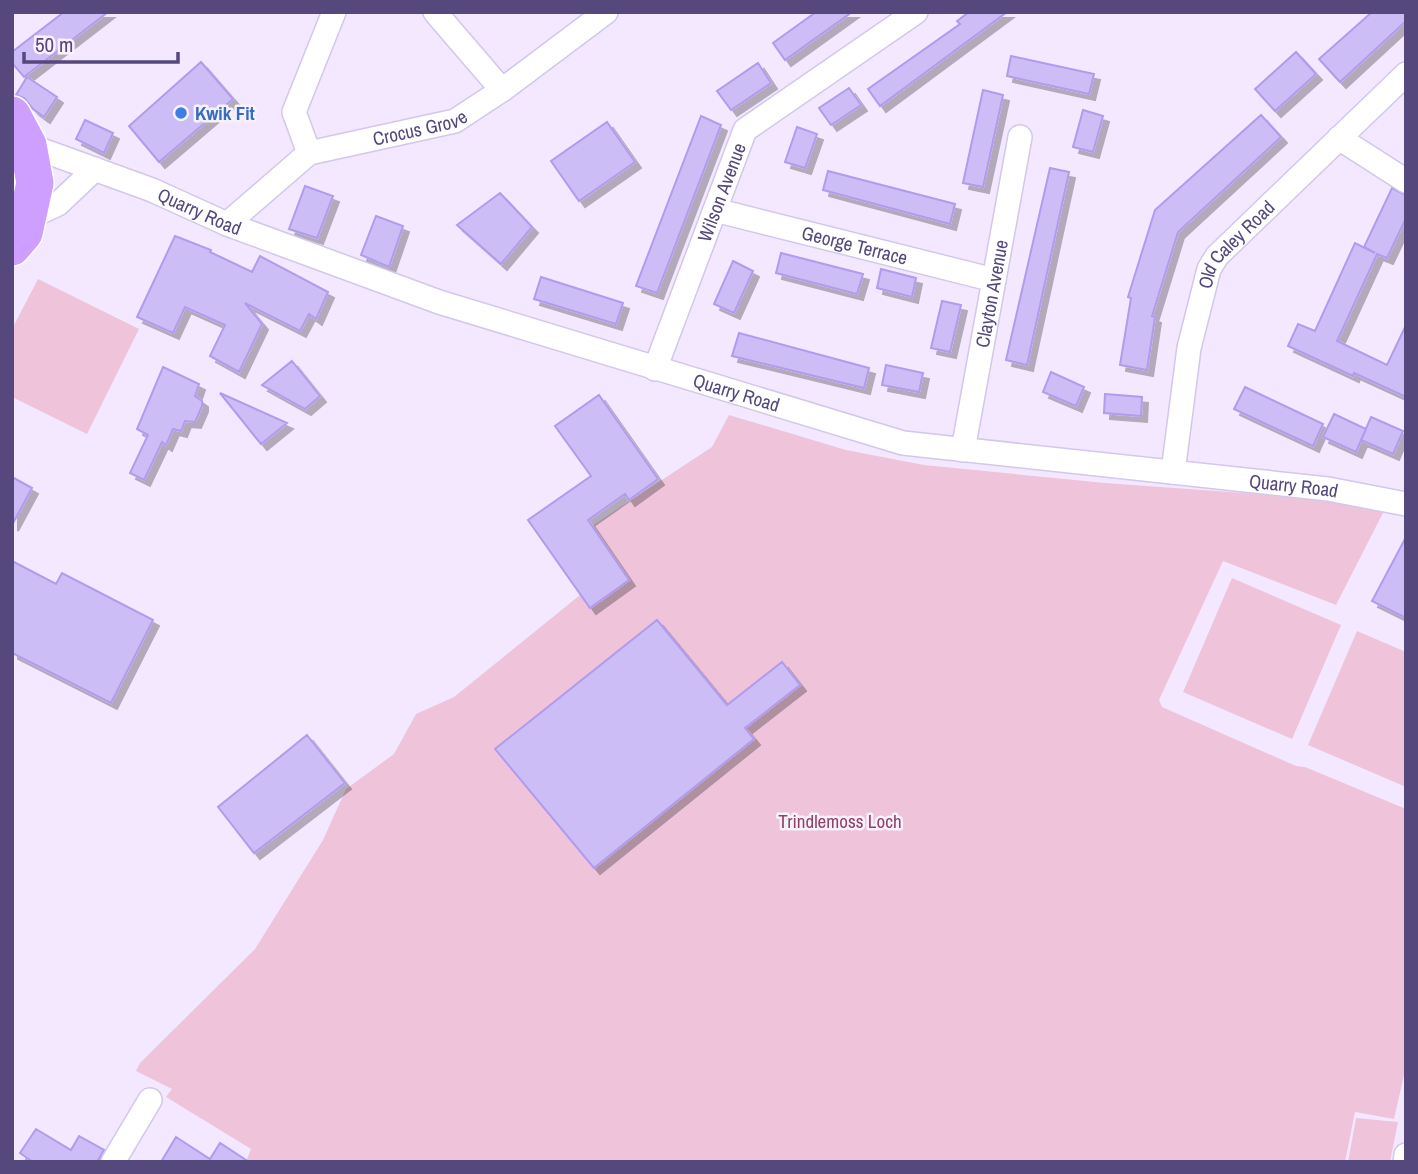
<svg xmlns="http://www.w3.org/2000/svg" width="1418" height="1174" font-family="'Archivo Narrow',sans-serif">
<defs>
<filter id="shadow"><feDropShadow dx="6" dy="6" stdDeviation="0" flood-color="#0004"/></filter>
</defs>
<rect width="100%" height="100%" fill="#f3e8ff"/>
<path fill="#efc4db" d="M 38,279 L 139,329 L 87,434 L 12,397 L 12,329 Z
M 729,415 L 846,450 L 924,465 L 1105,483 L 1328,499 L 1385,509 L 1336,605 L 1223,561 L 1159,700 L 1162,707 L 1296,766 L 1305,767 L 1406,809 L 1406,1066 L 1394,1119 L 1355,1112 L 1345,1162 L 246,1162 L 251,1149 L 166,1097 L 172,1089 L 136,1071 L 140,1063 L 255,949 L 323,840 L 346,789 L 394,754 L 416,714 L 454,697 L 595,583 L 581,533 L 712,447 Z
M 1232,578 L 1341,625 L 1292,739 L 1183,692 Z
M 1357,631 L 1406,652 L 1406,787 L 1308,745 Z
M 1356,1118 L 1398,1122 L 1390,1162 L 1348,1162 Z"/>
<path fill="#cdbdf7" stroke="#b09bec" stroke-width="2" filter="url(#shadow)" d="M 64,12 L 108,12 L 24,77 L 12,63 L 12,52 Z
M 816,12 L 852,12 L 785,60 L 773,43 Z
M 969,12 L 1007,12 L 880,106 L 868,89 L 960,24 L 957,21 Z
M 1372,12 L 1406,12 L 1406,21 L 1340,82 L 1319,59 Z
M 1296,52 L 1316,74 L 1275,111 L 1255,89 Z
M 1011,56 L 1094,74 L 1089,94 L 1007,76 Z
M 201,62 L 233,99 L 159,162 L 129,126 Z
M 758,63 L 771,83 L 731,110 L 717,91 Z
M 27,77 L 57,97 L 44,117 L 33,109 L 24,98 L 16,95 Z
M 849,88 L 861,105 L 831,125 L 819,108 Z
M 983,90 L 1003,95 L 983,187 L 963,183 Z
M 1083,110 L 1103,116 L 1093,152 L 1073,147 Z
M 1261,115 L 1281,137 L 1178,232 L 1152,316 L 1155,317 L 1147,370 L 1120,365 L 1131,298 L 1128,297 L 1155,210 Z
M 701,116 L 721,125 L 657,293 L 636,286 Z
M 85,120 L 113,133 L 104,153 L 76,139 Z
M 607,122 L 635,162 L 579,201 L 551,161 Z
M 797,127 L 817,134 L 805,168 L 785,162 Z
M 1050,168 L 1069,172 L 1027,365 L 1006,360 Z
M 828,171 L 955,204 L 950,224 L 823,190 Z
M 305,186 L 333,196 L 317,238 L 289,229 Z
M 1392,188 L 1406,195 L 1406,218 L 1387,258 L 1377,254 L 1337,341 L 1387,365 L 1406,325 L 1406,397 L 1354,373 L 1353,376 L 1288,346 L 1298,324 L 1315,331 L 1355,243 L 1375,253 L 1364,247 Z
M 500,193 L 532,227 L 501,264 L 457,225 Z
M 376,216 L 403,226 L 389,267 L 361,255 Z
M 175,236 L 211,250 L 210,252 L 252,272 L 260,256 L 328,292 L 316,319 L 309,314 L 300,331 L 245,303 L 262,324 L 239,372 L 210,356 L 225,325 L 185,307 L 173,333 L 137,317 Z
M 781,253 L 863,274 L 857,294 L 776,273 Z
M 733,261 L 753,271 L 734,313 L 714,304 Z
M 881,269 L 916,278 L 912,297 L 877,288 Z
M 541,277 L 623,303 L 616,324 L 534,299 Z
M 942,301 L 961,305 L 950,352 L 931,348 Z
M 739,333 L 869,368 L 864,388 L 732,356 Z
M 292,361 L 320,396 L 305,409 L 262,385 Z
M 886,365 L 923,373 L 919,392 L 882,385 Z
M 163,367 L 199,384 L 195,396 L 202,401 L 202,406 L 195,422 L 185,421 L 181,431 L 173,429 L 166,445 L 162,442 L 144,480 L 130,473 L 148,435 L 137,429 Z
M 1051,372 L 1084,387 L 1076,406 L 1043,392 Z
M 1245,387 L 1323,424 L 1313,446 L 1234,409 Z
M 220,393 L 287,423 L 261,444 Z
M 1105,394 L 1142,397 L 1141,416 L 1104,413 Z
M 599,395 L 658,479 L 629,500 L 625,494 L 588,520 L 629,580 L 590,608 L 528,520 L 591,476 L 555,426 Z
M 1334,414 L 1366,429 L 1356,452 L 1323,437 Z
M 1371,417 L 1403,431 L 1393,454 L 1361,440 Z
M 12,477 L 32,488 L 12,525 Z
M 1406,537 L 1406,618 L 1372,601 Z
M 12,561 L 56,584 L 62,573 L 153,620 L 111,703 L 12,653 Z
M 657,620 L 727,705 L 782,662 L 800,685 L 745,728 L 754,739 L 594,868 L 495,749 Z
M 307,735 L 345,783 L 254,853 L 218,807 Z
M 36,1129 L 71,1150 L 79,1136 L 104,1150 L 97,1162 L 33,1162 L 20,1153 Z
M 176,1137 L 210,1159 L 220,1143 L 249,1162 L 161,1162 Z"/>
<g fill="none" stroke-linecap="round" stroke-linejoin="round">
<g stroke="#d3c7ea" stroke-width="26">
<g id="street">
<path d="M 435,12 L 502,90"/>
<path d="M 1339,138 L 1406,181"/>
<path id="s1" d="M 28,145 L 152,190 L 227,224 L 439,302 L 903,443 L 1328,489 L 1406,504"/>
<path d="M 309,153 L 294,112 L 334,12"/>
<path id="s2" d="M 715,210 L 994,280"/>
<path d="M 28,218 L 58,204 L 95,169"/>
<path id="s3" d="M 227,224 L 309,153 L 455,121 L 502,90 L 606,12"/>
<path id="s4" d="M 655,369 L 745,130 L 916,12"/>
<path id="s5" d="M 963,450 L 1020,137"/>
<path id="s6" d="M 1173,472 L 1189,348 L 1209,269 L 1217,256 L 1406,74"/>
<path d="M 113,1162 L 150,1100"/>
<path d="M 1405,1162 L 1406,1155"/>
</g>
</g>
<g stroke="#fff" stroke-width="40">
<path id="primary" d="M 12,115 L 28,145 L 35,183 L 24,233 L 12,247"/>
</g>
<use href="#street" stroke="#fff" stroke-width="23"/>
<use href="#primary" stroke="#cf9fff" stroke-width="37"/>
</g>
<circle fill="#3f7fe0" stroke="#f8f1ff" stroke-width="2.5" cx="181" cy="113" r="7"/>
<g text-anchor="middle" stroke-width="5" stroke-linejoin="round" paint-order="stroke">
<g font-size="19" font-weight="bold" fill="#366cbe" stroke="#f8f1ff" text-anchor="start">
<text x="195" y="120">Kwik Fit</text>
</g>
<g font-size="19" fill="#54487d" stroke="#f8f1ff">
<text dy="7" stroke="none"><textPath href="#s3" startOffset="222">Crocus Grove</textPath></text>
<text dy="7" stroke="none"><textPath href="#s4" startOffset="189">Wilson Avenue</textPath></text>
<text dy="7" stroke="none"><textPath href="#s1" startOffset="184">Quarry Road</textPath></text>
<text dy="7" stroke="none"><textPath href="#s2" startOffset="144">George Terrace</textPath></text>
<text dy="7" stroke="none"><textPath href="#s6" startOffset="242">Old Caley Road</textPath></text>
<text dy="7" stroke="none"><textPath href="#s5" startOffset="159">Clayton Avenue</textPath></text>
<text dy="7" stroke="none"><textPath href="#s1" startOffset="751">Quarry Road</textPath></text>
<text dy="7" stroke="none"><textPath href="#s1" startOffset="1318">Quarry Road</textPath></text>
</g>
<g font-size="19" fill="#914364" stroke="#f8f1ff">
<text x="840" y="828">Trindlemoss Loch</text>
</g>
</g>
<rect width="1418" height="1174" fill="none" stroke="#54487d" stroke-width="28"/>
<path d="M24 52v10h154v-10" fill="none" stroke="#54487d" stroke-width="3.5"/>
<text x="35" y="52" font-size="21" fill="#54487d" stroke="#f8f1ff" stroke-width="5" paint-order="stroke">50 m</text>
</svg>
